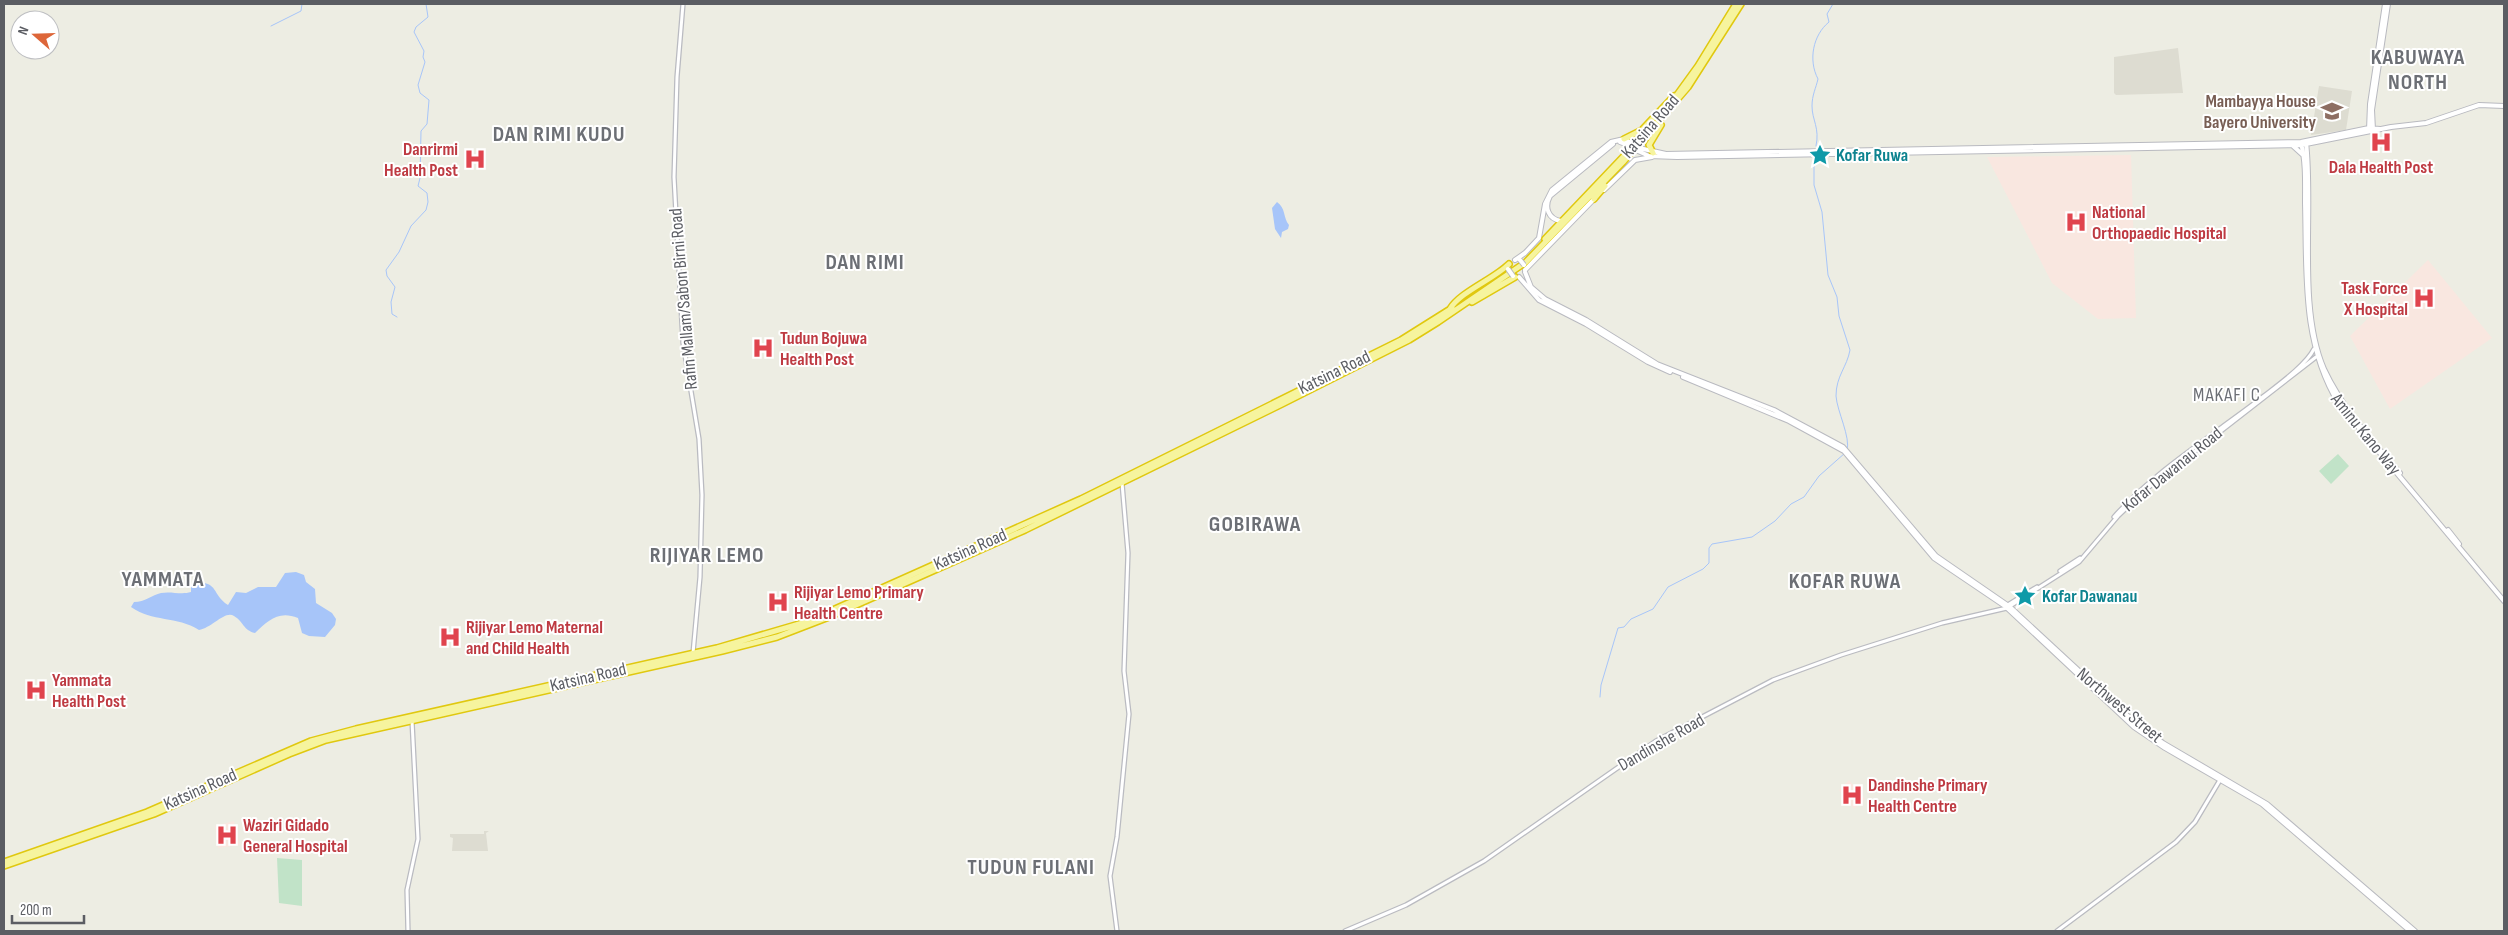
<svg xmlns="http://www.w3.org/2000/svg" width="2508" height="935" font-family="'Sofia Sans Condensed',sans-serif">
<rect width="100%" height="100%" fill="#edede3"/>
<path fill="#dddcd1" d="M 2178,48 L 2183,93 L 2116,95 L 2114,93 L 2114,57 Z
M 2319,86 L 2352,91 L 2346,130 L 2311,135 Z
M 484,831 L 489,831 L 486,833 L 488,851 L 452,851 L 453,838 L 450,837 L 450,834 L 484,834 Z"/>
<path fill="#f9e7e0" d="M 2131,155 L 2136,318 L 2098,319 L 2052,283 L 1987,157 Z
M 2428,260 L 2492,338 L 2390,409 L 2350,336 Z
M 1849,780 L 1865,799 L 1854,809 L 1839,790 Z
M 234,821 L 240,845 L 218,848 L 215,826 Z"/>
<path fill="#c1e3c8" d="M 2338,454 L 2349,466 L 2331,484 L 2319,471 Z
M 277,858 L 302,860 L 302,906 L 279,903 Z"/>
<path fill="#a7c5f9" d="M 1277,202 C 1286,208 1283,218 1289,225 L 1288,229 L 1282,232 L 1281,238 L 1275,229 L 1272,208 Z
M 296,572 L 304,575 L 306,582 L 315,589 L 316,603 L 332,613 L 336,619 L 335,625 L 325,637 L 309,636 L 302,633 L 298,618 C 278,610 268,621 255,633 C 243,630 244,622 234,616 C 225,610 212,628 199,630 C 177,616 152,622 131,607 L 134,602 C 145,602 152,595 161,593 C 171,591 181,595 191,592 L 191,586 L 194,582 C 220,582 211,594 228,605 L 236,592 L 246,593 L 258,587 L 276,587 L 285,573 Z"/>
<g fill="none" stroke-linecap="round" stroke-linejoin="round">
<path stroke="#a7c5f9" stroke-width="1" d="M 271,26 L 301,11 L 302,4
M 1816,146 C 1820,128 1812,120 1812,106 C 1812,95 1816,88 1818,79 C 1808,60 1813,35 1829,22 L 1827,14 L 1833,4
M 1814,159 L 1814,185 L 1822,212 L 1828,275 L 1837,297 L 1839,316 L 1850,350 C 1847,367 1836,376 1836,396 C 1837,411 1851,438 1847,450
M 397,317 L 392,314 L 391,302 L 395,287 L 387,276 L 386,270 L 399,252 L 411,226 L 426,210 L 428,202 L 427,193 L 418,186 L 420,178 L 421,131 L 427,124 L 429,100 L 420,93 L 418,85 L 425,62 L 423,57 L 424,51 L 414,32 L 416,27 L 428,17 L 426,4
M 1600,697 L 1601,685 L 1618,628 L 1624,627 L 1631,619 L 1653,609 L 1668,587 L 1703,569 L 1709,563 L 1709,548 L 1712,544 L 1752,537 L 1775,521 L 1791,504 L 1804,497 L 1819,476 L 1845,453"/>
<g stroke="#babbc1" stroke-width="5.5">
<path id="tertiary" d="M 683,4 L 677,77 L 674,177 L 683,343 L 699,439 L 702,495 L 700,577 L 693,653
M 2114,517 C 2157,469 2214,435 2264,396 C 2278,385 2306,365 2314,349
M 2060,571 L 2080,558
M 2006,606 L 2037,587
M 408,931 L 407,890 L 418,839 L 412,721
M 1117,931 L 1110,876 L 1117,837 L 1129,714 L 1124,671 L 1128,553 L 1122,483
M 1345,931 L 1406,905 L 1484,861 L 1656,741 L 1773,680 L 1841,655 L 1942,623 L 2007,608 L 2079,562 L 2118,516 L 2145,490 L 2316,357
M 2057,931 L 2176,842 L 2195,822 L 2220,780"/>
</g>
<g stroke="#b9bac0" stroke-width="6">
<path id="secondary" d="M 2369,130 L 2370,104 L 2385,4
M 2373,130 L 2372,110 L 2388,4
M 1620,142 L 1631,146
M 2306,142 C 2314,210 2297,307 2324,369 C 2342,408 2372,441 2400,473
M 2301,143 C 2306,162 2305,183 2305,203 C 2307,273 2301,342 2339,404 L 2504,601
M 2292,145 L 2303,155
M 1639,148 L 1666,154 L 2301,142 L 2369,128 L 2380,129
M 1636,150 L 1649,156 L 1677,157 L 2301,145 L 2391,127 L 2426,123 L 2479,105 L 2504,106
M 1604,190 L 1635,160 L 1652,157
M 1561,221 C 1548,219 1544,207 1550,196 L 1613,144
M 1515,260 L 1525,253 L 1539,238 L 1545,204 L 1552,190 L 1611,142 L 1624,139 L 1633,144
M 1525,270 L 1595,198
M 1525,272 L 1531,287 L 1545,299 L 1586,320 L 1657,364 L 1774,410 L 1843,447 L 1936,556 L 2010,607 L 2131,719 L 2163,743 L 2267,804 L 2415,931
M 1519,277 L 1539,300 L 1586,324 L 1648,362 L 1670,372
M 1683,377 L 1789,421 L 1844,451 L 1934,558 L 2005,606 L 2134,727 L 2165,748 L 2262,804 L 2410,931
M 2448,530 L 2459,544"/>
</g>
<g stroke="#e0c80f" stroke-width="8">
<path id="trunk" d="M 1669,106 L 1698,66 L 1736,4
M 1624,139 L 1642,130 L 1674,96
M 1653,153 L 1649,145 L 1661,125
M 1594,199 L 1605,186
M 1545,239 L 1625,155
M 1472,302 L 1515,277
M 1450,309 C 1460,292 1494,279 1509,264
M 4,862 L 147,812 L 311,741 L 356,729 L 717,648 L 806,622 L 1081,499 L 1401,340 L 1452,308
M 4,866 L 154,814 L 289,754 L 326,740 L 722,651 L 777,637 L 829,617 L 1025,530 L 1282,404 L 1409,340 L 1438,322 L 1526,262 L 1623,162 L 1688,87 L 1741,4"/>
</g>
<use href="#tertiary" stroke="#fff" stroke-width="3"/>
<use href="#secondary" stroke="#fff" stroke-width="4"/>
<use href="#trunk" stroke="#f6f49e" stroke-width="5"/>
<g stroke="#b9bac0" stroke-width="6" stroke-linecap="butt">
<path id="secondary-bridge" d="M 1633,144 L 1639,148
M 1631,146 L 1636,150
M 1520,260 L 1524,265
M 1508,269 L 1513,276"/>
</g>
<use href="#secondary-bridge" stroke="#fff" stroke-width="4"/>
</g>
<defs>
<g id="university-bare" transform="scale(1.725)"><path d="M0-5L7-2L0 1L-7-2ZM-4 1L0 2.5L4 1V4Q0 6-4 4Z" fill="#8d6e63" stroke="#fff" stroke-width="2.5" paint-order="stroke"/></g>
<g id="hospital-bare" transform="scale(1.725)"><path d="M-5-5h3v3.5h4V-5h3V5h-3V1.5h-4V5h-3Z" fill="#e0444e" stroke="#fff" stroke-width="2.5" paint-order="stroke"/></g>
<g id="sight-bare" transform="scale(1.725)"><path d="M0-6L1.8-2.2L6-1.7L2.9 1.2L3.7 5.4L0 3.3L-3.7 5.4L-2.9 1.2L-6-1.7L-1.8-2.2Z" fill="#0f9aa8" stroke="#fff" stroke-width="2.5" paint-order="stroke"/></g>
</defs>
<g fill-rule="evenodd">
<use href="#university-bare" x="2332" y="111"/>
<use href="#hospital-bare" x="2381" y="142"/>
<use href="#sight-bare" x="1820" y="155"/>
<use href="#hospital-bare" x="475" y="159"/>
<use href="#hospital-bare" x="2076" y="222"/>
<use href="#hospital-bare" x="2424" y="298"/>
<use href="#hospital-bare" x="763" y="348"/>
<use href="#sight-bare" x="2025" y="596"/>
<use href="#hospital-bare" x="778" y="602"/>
<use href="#hospital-bare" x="450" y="637"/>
<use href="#hospital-bare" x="36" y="690"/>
<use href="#hospital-bare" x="1852" y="795"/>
<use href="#hospital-bare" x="227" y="835"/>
</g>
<g text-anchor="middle" stroke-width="4" stroke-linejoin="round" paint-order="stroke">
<g font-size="18" font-weight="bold" fill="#785e54" stroke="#fff" text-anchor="end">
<text x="2316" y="107">Mambayya House<tspan x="2316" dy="21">Bayero University</tspan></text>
</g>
<g font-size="18" fill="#5b5d63" stroke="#fff">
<text transform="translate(1650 126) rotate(-49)" y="6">Katsina Road</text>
<text transform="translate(683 299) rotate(-95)" y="6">Rafin Mallam/Sabon Birni Road</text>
<text transform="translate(1334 372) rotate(-26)" y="6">Katsina Road</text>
<text transform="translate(2366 434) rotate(51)" y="6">Aminu Kano Way</text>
<text transform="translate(2172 469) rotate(-39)" y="6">Kofar Dawanau Road</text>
<text transform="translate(970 549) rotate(-24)" y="6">Katsina Road</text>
<text transform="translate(588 677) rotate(-13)" y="6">Katsina Road</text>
<text transform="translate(2120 705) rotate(40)" y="6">Northwest Street</text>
<text transform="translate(1661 742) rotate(-30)" y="6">Dandinshe Road</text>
<text transform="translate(200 789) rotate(-24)" y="6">Katsina Road</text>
</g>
<g font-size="18" font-weight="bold" fill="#be3a42" stroke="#fff" text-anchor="start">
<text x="458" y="155" text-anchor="end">Danrirmi<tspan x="458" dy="21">Health Post</tspan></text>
<text x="2381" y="173" text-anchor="middle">Dala Health Post</text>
<text x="2092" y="218">National<tspan x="2092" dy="21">Orthopaedic Hospital</tspan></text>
<text x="2408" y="294" text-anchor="end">Task Force<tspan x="2408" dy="21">X Hospital</tspan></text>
<text x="780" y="344">Tudun Bojuwa<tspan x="780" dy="21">Health Post</tspan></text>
<text x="794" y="598">Rijiyar Lemo Primary<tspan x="794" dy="21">Health Centre</tspan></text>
<text x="466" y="633">Rijiyar Lemo Maternal<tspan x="466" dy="21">and Child Health</tspan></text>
<text x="52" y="686">Yammata<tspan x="52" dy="21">Health Post</tspan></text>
<text x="1868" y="791">Dandinshe Primary<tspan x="1868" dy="21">Health Centre</tspan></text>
<text x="243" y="831">Waziri Gidado<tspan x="243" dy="21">General Hospital</tspan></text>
</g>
<g font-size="18" font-weight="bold" fill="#0d838f" stroke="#fff" text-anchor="start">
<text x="1836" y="161">Kofar Ruwa</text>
<text x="2042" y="602">Kofar Dawanau</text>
</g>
<g font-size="19" letter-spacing="1" fill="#6c6f75" stroke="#fff">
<text x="2227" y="401">MAKAFI C</text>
</g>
<g font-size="22" font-weight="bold" letter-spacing="1" fill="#6c6f75" stroke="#fff">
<text x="2418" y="64">KABUWAYA<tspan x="2418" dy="25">NORTH</tspan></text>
<text x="559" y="141">DAN RIMI KUDU</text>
<text x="865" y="269">DAN RIMI</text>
<text x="1255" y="531">GOBIRAWA</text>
<text x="707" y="562">RIJIYAR LEMO</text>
<text x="163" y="586">YAMMATA</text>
<text x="1845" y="588">KOFAR RUWA</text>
<text x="1031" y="874">TUDUN FULANI</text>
</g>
</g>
<rect width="2508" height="935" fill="none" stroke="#5b5d63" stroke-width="10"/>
<g transform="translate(35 35) rotate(290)"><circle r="24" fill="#ffffff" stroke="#bdbec1"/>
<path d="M0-4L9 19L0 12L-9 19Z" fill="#dd6639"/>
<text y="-8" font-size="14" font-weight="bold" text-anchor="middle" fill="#5b5d63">N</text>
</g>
<path d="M12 915v8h72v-8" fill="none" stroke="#5b5d63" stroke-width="2.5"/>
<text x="20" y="915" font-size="15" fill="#5b5d63" stroke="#ffffff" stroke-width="4" paint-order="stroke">200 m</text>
</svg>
